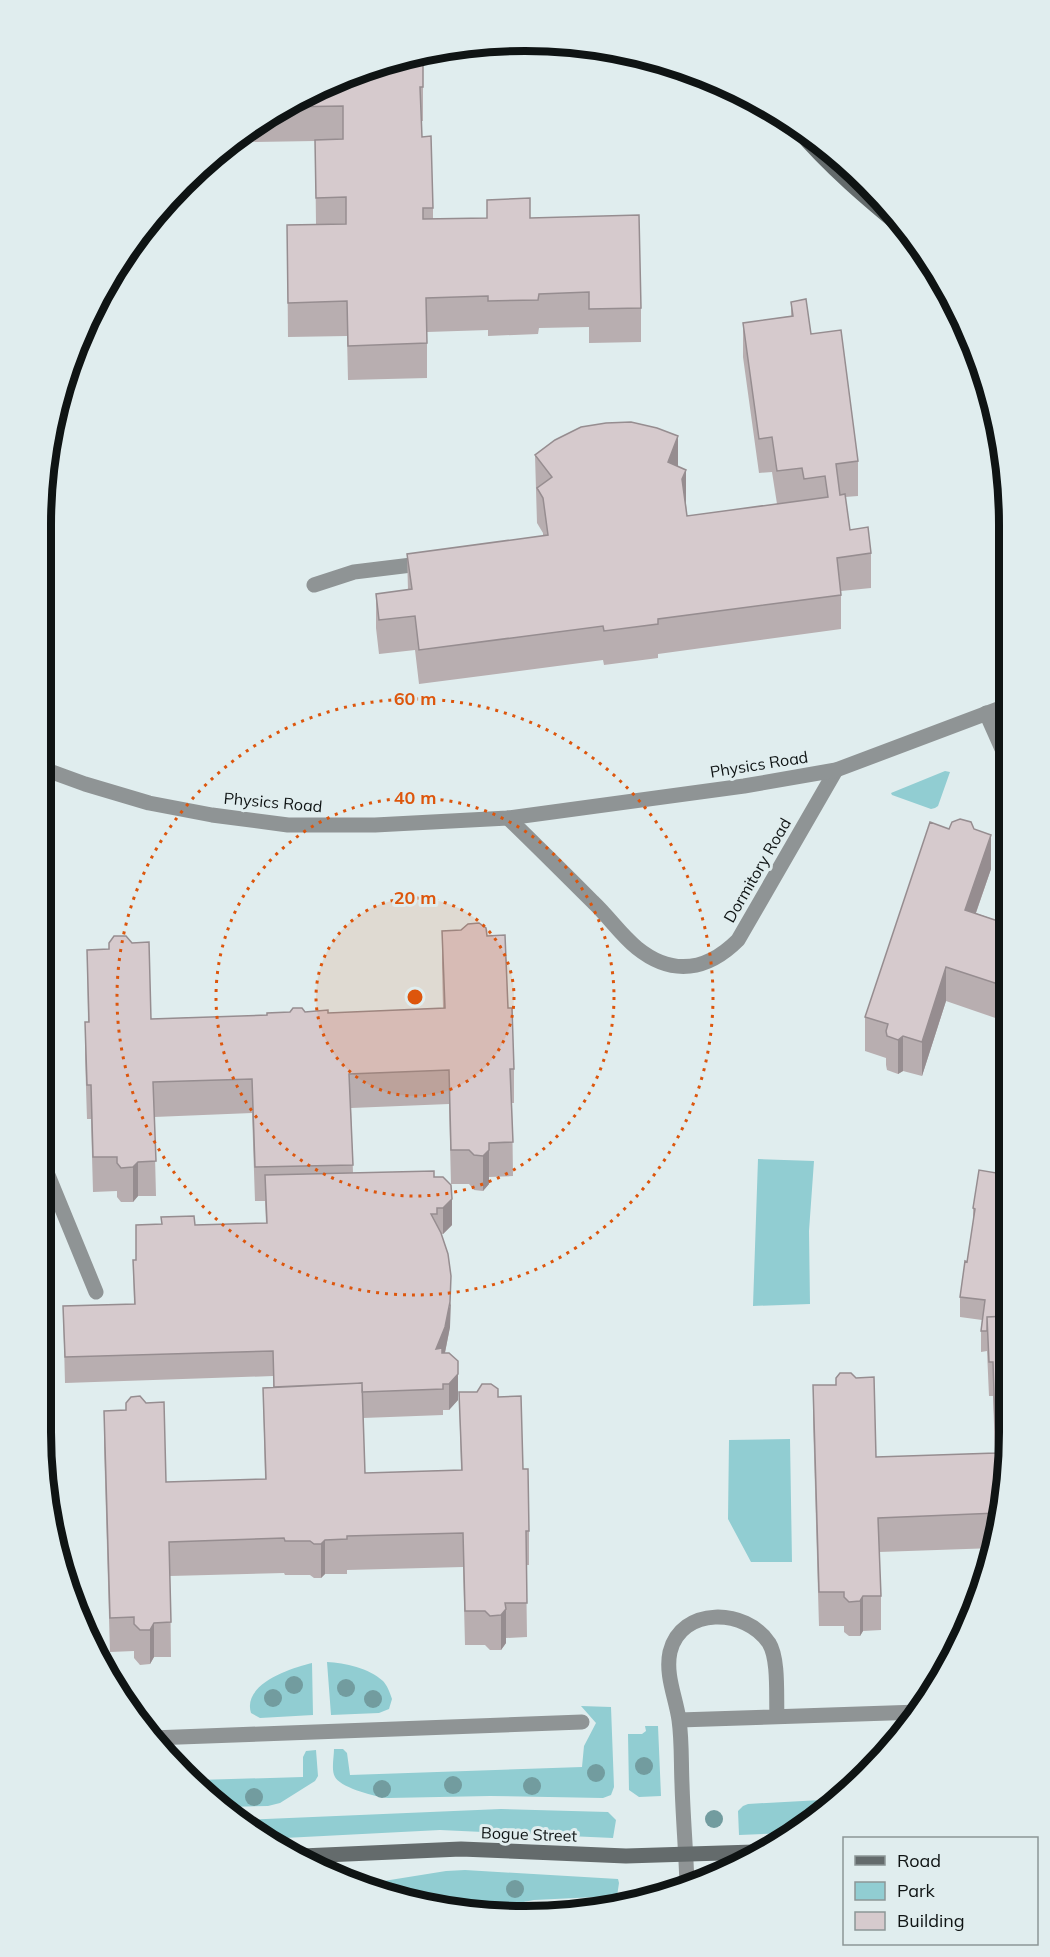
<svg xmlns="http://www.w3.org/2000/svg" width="1050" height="1957" font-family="Mulish,sans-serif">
<rect width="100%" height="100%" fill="#e0edee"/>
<path fill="#91cdd2" d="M 945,771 L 950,772 L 938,806 L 935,808 L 931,809 L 892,795 L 891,793 Z
M 758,1159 L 814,1161 L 809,1231 L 810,1304 L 753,1306 Z
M 790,1439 L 792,1562 L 751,1562 L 728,1519 L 729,1440 Z
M 327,1662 C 345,1663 369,1668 383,1681 C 387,1685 390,1693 392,1699 L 389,1709 L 379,1713 L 331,1715 Z
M 312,1663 L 313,1715 L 260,1718 L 251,1713 C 242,1684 291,1668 312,1663 Z
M 581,1706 L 611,1707 L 614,1787 L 611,1795 L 603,1798 L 490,1796 L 388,1798 C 376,1797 341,1788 335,1777 C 331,1770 334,1757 334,1749 L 343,1749 L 347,1753 L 350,1775 L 582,1767 L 584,1746 L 596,1723 Z
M 645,1726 L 658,1726 L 661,1796 L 639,1797 L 629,1790 L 628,1734 L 642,1734 L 646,1731 Z
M 316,1750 L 318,1776 L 315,1781 L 280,1803 L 268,1806 L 226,1807 L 198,1780 L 303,1777 L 303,1757 L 306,1751 Z
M 839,1799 L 786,1833 L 739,1835 L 738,1811 L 743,1806 L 748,1804 Z
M 501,1809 L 608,1812 L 616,1820 L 613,1838 L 440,1830 L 265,1839 L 256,1835 L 240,1820 Z
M 465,1870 L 618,1879 L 619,1883 L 617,1896 L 534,1900 L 488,1909 L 400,1900 L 365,1884 L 446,1871 Z"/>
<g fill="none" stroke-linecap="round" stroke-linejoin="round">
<path stroke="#8f9495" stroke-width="15" d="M 314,585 L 354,572 L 428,563
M 986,713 L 1006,758
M 508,818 C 537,846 565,874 593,902 C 608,916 621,935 637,948 C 673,977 708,970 738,940 L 836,770
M 41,1158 L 96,1292
M 679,1720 L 919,1712
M 152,1738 L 582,1722
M 687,1885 C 686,1851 683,1818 682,1784 C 681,1763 682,1741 679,1720 C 676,1698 665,1675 670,1652 C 681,1606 746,1608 769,1643 C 779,1659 776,1697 777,1716"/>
<path stroke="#8f9495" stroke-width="15" d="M 41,768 L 85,784 L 149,803 L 212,815 L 288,825 L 375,825 L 508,818 L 744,786 L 836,770 L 1006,706"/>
<path stroke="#646b6c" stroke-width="15" d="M 797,129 C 829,167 868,200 907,232
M 302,1856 L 461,1849 L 626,1856 L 754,1852"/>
</g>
<g fill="#729c9f">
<circle cx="294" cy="1685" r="9"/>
<circle cx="346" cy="1688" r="9"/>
<circle cx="273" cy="1698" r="9"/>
<circle cx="373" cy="1699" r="9"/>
<circle cx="644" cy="1766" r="9"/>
<circle cx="596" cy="1773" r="9"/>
<circle cx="453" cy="1785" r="9"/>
<circle cx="532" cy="1786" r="9"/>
<circle cx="382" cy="1789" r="9"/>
<circle cx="254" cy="1797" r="9"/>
<circle cx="714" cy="1819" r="9"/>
<circle cx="515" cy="1889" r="9"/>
</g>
<path fill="#b8aeb0" d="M 423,54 L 423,121 L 421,121 L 422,137 L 433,208 L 433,219 L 487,218 L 487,200 L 530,218 L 641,308 L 641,342 L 589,343 L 589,327 L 539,328 L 538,334 L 488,336 L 488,330 L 427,332 L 427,378 L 348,380 L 347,336 L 288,337 L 287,225 L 316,224 L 315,141 L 247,142 L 247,131 L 283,105 Z
M 791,302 L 811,334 L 858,461 L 858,496 L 845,497 L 850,530 L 871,553 L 871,588 L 841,591 L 841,629 L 658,654 L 658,658 L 604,665 L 603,660 L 419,684 L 415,650 L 379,654 L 376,628 L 376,594 L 408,590 L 407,554 L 543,536 L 543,533 L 537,523 L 535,455 L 678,466 L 686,504 L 687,516 L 777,504 L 772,472 L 759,473 L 743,357 L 743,323 L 791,316 Z
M 949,829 L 974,829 L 991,869 L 976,913 L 1007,924 L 1007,1022 L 946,1001 L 922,1076 L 903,1071 L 898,1074 L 887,1070 L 886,1065 L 886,1058 L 865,1051 L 865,1017 Z
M 442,931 L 487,936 L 508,1008 L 514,1069 L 514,1103 L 512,1103 L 513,1176 L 489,1177 L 489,1184 L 483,1191 L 474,1190 L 469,1184 L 451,1184 L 449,1104 L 351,1108 L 353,1173 L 434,1177 L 452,1225 L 443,1234 L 441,1234 L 450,1327 L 445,1353 L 458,1400 L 449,1410 L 443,1410 L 443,1415 L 363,1418 L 365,1473 L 461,1470 L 459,1392 L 498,1397 L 523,1469 L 529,1531 L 529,1565 L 526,1565 L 527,1637 L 506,1638 L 506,1643 L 501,1650 L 490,1650 L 485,1645 L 465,1645 L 463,1567 L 347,1570 L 347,1574 L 325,1574 L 321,1578 L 314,1578 L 310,1575 L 285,1575 L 284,1573 L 170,1576 L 171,1657 L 154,1657 L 150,1664 L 140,1665 L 134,1658 L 134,1651 L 110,1652 L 104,1445 L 104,1411 L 166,1482 L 265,1479 L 263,1388 L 273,1387 L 273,1376 L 65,1383 L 63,1306 L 134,1304 L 133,1260 L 136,1260 L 136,1225 L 195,1225 L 266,1223 L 265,1201 L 255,1201 L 252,1113 L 154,1117 L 156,1196 L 138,1196 L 133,1202 L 121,1202 L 117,1197 L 117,1191 L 93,1192 L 91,1119 L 87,1119 L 85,1056 L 85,1022 L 88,1022 L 87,950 L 151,1019 L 267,1015 L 305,1012 L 328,1013 L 443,1008 L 442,965 Z
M 1002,1174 L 1008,1463 L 995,1548 L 879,1552 L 881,1596 L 881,1630 L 863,1631 L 860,1636 L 849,1636 L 844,1632 L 844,1626 L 819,1626 L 813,1420 L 813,1385 L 876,1457 L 995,1453 L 993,1396 L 989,1396 L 987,1351 L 981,1352 L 981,1331 L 982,1320 L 960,1317 L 960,1297 L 967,1262 L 973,1227 L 973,1208 Z"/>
<path fill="#968d90" d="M 678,436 L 678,470 L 668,462 Z
M 686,470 L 686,504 L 682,514 L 682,479 Z
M 991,835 L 991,869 L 965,944 L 965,910 Z
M 946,967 L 946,1001 L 922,1076 L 922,1042 Z
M 903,1036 L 903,1071 L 898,1074 L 898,1040 Z
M 489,1150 L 489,1184 L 483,1191 L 483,1156 Z
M 138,1162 L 138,1196 L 133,1202 L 133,1167 Z
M 452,1199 L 452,1225 L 443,1234 L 443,1208 Z
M 451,1302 L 450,1327 L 445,1352 L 436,1374 L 436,1349 Z
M 458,1374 L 458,1400 L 449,1410 L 449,1384 Z
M 325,1540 L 325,1574 L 321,1578 L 321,1544 Z
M 863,1596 L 863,1631 L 860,1636 L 860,1601 Z
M 506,1609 L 506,1643 L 501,1650 L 501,1615 Z
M 154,1623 L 154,1657 L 150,1664 L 150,1630 Z"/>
<path fill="#d6cacd" stroke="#968d90" stroke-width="1.5" d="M 423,54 L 423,87 L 420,87 L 422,137 L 431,136 L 433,208 L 423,208 L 423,219 L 487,218 L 487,200 L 530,198 L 530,218 L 639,215 L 641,308 L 589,309 L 589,292 L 539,294 L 538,300 L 488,301 L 488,296 L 426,298 L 427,343 L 348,346 L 347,301 L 288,303 L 287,225 L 346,224 L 346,197 L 316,198 L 315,140 L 343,139 L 343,106 L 280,107 L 370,66 Z
M 806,299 L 811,334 L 841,330 L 858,461 L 836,464 L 840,495 L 845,494 L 850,530 L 868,527 L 871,553 L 837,558 L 841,595 L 658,619 L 658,624 L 604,631 L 603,626 L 419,650 L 415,616 L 379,620 L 376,594 L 412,589 L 407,554 L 548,535 L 543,498 L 537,488 L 552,477 L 535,455 L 555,440 L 581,427 L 606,423 L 631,422 L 657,428 L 678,436 L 668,462 L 686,470 L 682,479 L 687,516 L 828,497 L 825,476 L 804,479 L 802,468 L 777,471 L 772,437 L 759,439 L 743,323 L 793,316 L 791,302 Z
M 960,819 L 971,822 L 974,829 L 991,835 L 965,910 L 1007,924 L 1007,987 L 946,967 L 922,1042 L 903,1036 L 898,1040 L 887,1036 L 886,1031 L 888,1024 L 865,1017 L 930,822 L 949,829 L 952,822 Z
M 479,923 L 486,928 L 487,936 L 505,935 L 508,1008 L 512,1008 L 514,1069 L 510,1069 L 513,1142 L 489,1143 L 489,1150 L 483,1156 L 474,1155 L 469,1150 L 451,1150 L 449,1070 L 349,1074 L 353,1165 L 255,1167 L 252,1079 L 153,1082 L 156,1161 L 138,1162 L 133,1167 L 121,1168 L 117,1163 L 117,1157 L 93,1157 L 91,1085 L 87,1085 L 85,1022 L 89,1022 L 87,950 L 109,949 L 109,943 L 114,936 L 126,936 L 132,943 L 149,942 L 151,1019 L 267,1015 L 267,1013 L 290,1012 L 293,1008 L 302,1008 L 305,1012 L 328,1010 L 328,1013 L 445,1008 L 442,931 L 461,930 L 468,924 Z
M 1007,1142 L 1008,1316 L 987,1317 L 987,1331 L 981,1331 L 985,1300 L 960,1297 L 965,1261 L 967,1262 L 975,1209 L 973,1208 L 979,1170 L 1002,1174 Z
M 434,1171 L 434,1177 L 443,1177 L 451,1185 L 452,1199 L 443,1208 L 437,1208 L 437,1214 L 431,1214 L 441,1233 L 448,1254 L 451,1276 L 450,1302 L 445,1327 L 436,1349 L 442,1348 L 442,1353 L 449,1353 L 458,1361 L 458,1374 L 449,1384 L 443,1384 L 443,1389 L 362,1392 L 362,1383 L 274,1387 L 273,1351 L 65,1357 L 63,1306 L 135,1304 L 133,1260 L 136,1260 L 136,1225 L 162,1224 L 161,1217 L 194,1216 L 195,1225 L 267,1223 L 265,1175 Z
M 1008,1316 L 1008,1463 L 1000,1516 L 997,1516 L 997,1513 L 878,1518 L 881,1596 L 863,1596 L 860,1601 L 849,1602 L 844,1597 L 844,1592 L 819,1592 L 813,1385 L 836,1385 L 836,1378 L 840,1373 L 851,1373 L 856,1378 L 874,1377 L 876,1457 L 996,1453 L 993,1362 L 989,1362 L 987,1317 Z
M 362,1383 L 365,1473 L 462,1470 L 459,1392 L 477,1392 L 482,1384 L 491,1384 L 498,1389 L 498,1397 L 521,1396 L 523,1469 L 528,1469 L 529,1531 L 526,1531 L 527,1603 L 505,1603 L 506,1609 L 501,1615 L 490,1616 L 485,1611 L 465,1611 L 463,1533 L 347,1536 L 347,1539 L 325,1540 L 321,1544 L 314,1544 L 310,1541 L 285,1541 L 284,1538 L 169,1542 L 171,1622 L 154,1623 L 150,1630 L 140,1630 L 134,1624 L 134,1617 L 110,1618 L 104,1411 L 126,1410 L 126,1403 L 131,1397 L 140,1396 L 146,1403 L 164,1402 L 166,1482 L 266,1479 L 263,1388 Z"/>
<circle cx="415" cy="997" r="99" fill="#dd560c" fill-opacity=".12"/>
<g fill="none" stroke="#dd560c" stroke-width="3" stroke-dasharray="3 6">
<circle cx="415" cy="997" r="99"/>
<circle cx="415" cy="997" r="199"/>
<circle cx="415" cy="997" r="298"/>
</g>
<g text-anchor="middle" stroke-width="6" stroke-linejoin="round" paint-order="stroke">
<g font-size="16" fill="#0f1414" stroke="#e0edee">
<text transform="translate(759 764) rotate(-9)" y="6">Physics Road</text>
<text transform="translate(273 802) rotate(5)" y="6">Physics Road</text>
<text transform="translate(757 870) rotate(-60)" y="6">Dormitory Road</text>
<text transform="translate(529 1834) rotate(2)" y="6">Bogue Street</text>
</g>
</g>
<path d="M0 0H1050V1957H0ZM525 51H525A474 474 0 0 1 999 525V1432A474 474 0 0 1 525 1906H525A474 474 0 0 1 51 1432V525A474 474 0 0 1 525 51Z" fill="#e0edee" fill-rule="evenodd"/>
<path fill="none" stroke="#0f1414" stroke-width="8" d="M525 51H525A474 474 0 0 1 999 525V1432A474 474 0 0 1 525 1906H525A474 474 0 0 1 51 1432V525A474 474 0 0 1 525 51Z"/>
<circle cx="415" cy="997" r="9" fill="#dd560c" stroke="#e0edee" stroke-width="3"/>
<g font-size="18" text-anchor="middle" font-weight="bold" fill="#dd560c" stroke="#e0edee" stroke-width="6" stroke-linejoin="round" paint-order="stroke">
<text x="415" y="705">60 m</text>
<text x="415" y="804">40 m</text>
<text x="415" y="904">20 m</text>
</g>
<rect x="843" y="1837" width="195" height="108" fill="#e0edee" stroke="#8c9697" stroke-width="1.5"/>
<rect x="855" y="1856" width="30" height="9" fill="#646b6c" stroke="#8c9697" stroke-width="1.5"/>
<text x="897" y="1867" font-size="18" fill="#0f1414">Road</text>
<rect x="855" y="1882" width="30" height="18" fill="#91cdd2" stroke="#8c9697" stroke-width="1.5"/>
<text x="897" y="1897" font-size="18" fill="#0f1414">Park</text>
<rect x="855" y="1912" width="30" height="18" fill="#d6cacd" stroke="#8c9697" stroke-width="1.5"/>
<text x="897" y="1927" font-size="18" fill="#0f1414">Building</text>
</svg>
